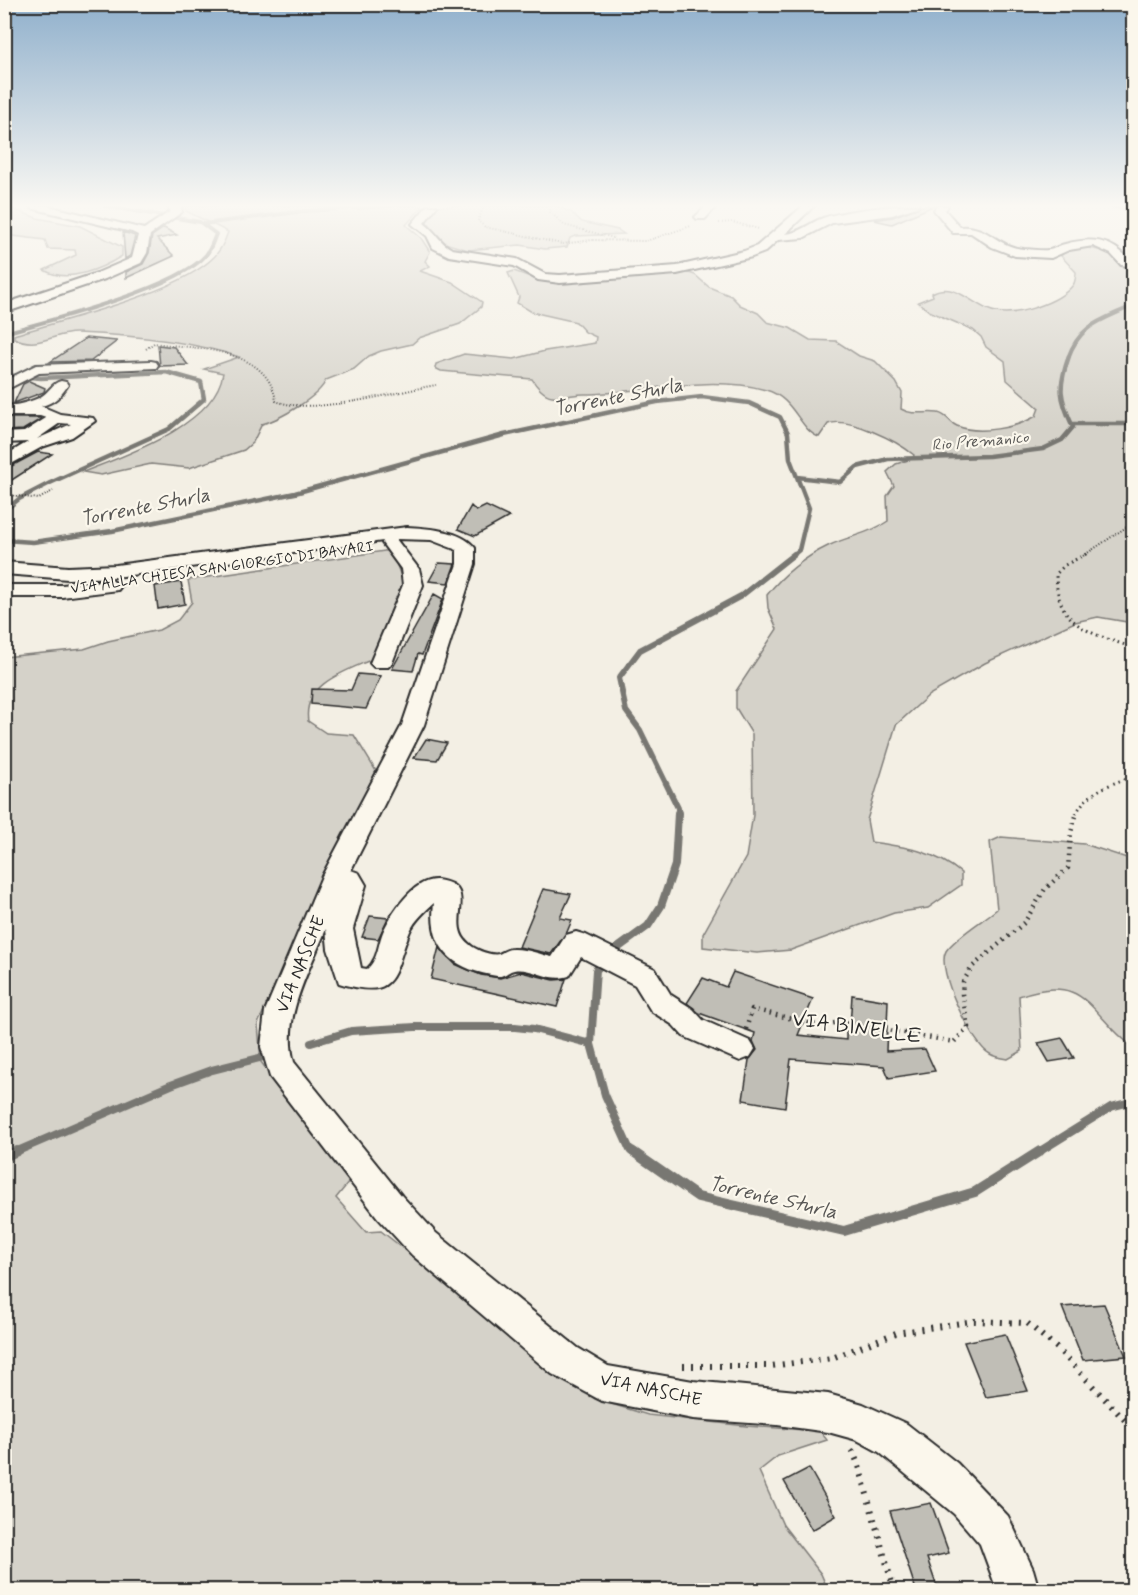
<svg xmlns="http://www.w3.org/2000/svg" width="1138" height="1595" font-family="Mynerve,sans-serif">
<rect width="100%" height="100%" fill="#f3efe4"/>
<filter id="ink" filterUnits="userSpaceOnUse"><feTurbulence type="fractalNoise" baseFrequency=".0167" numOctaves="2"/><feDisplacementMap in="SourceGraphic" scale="12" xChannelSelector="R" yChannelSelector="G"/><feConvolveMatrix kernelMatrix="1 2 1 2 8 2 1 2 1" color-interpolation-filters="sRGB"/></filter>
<g filter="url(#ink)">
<path fill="#d5d2c9" stroke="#807e7a" stroke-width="1.5" d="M 4,206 L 37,218 L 80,226 L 122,247 L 122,256 C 101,269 67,284 44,270 L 76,255 L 75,250 L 48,249 L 45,240 L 5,235 Z
M 186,206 L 423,206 L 406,225 L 421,238 L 430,252 L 425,261 L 430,266 L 420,271 L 452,282 L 482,302 L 481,307 L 460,324 L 419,338 L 412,344 L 381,351 L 369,356 L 354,369 L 326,380 C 320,396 279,420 262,424 L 253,442 L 244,450 L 189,468 L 151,464 L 101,475 L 83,472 C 126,455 215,425 223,373 L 204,369 L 239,357 C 189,340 130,335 77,333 C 55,332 39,350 14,338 L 14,335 C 65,319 180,293 215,256 C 221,249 225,241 228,232 L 186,211 Z
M 438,206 L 556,206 L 571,212 L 582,222 L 618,230 L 624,234 L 575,236 L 570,238 L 567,247 L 545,249 L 520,245 L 468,250 L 445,243 L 425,220 Z
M 1085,247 L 1106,252 L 1133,266 L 1133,623 L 1098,617 L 1075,622 L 985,663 L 929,695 L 896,725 L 867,820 L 871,842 C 904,847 934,850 961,873 L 961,885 L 928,908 L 894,913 L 791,950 L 757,953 L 703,947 L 703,934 L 746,857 L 753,815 L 752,734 L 736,708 L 736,691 L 777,629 L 768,608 L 767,595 C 782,575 805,557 828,546 C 848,536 870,534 888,521 L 887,496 L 894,486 L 887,472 L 896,464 L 912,459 L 914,455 C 897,441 848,416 828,424 L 819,437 C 799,430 795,398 766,390 C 708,374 643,393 584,394 C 574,394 562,398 552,396 C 544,395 536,386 532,379 L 441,371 L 435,368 L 436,364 L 464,354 L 514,359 L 545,351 L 595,343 L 596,337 L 585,332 L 576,322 L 532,312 L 517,303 L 519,297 L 508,273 L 514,271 L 541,281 L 564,283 L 686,272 L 695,275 L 709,287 L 731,296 L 740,305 L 758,313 L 767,322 L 790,328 L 810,340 L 836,341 L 859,356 L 875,361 L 896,382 L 902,393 L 901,409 C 913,416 925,411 938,413 C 948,415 949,423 957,426 C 978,435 1017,428 1036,416 L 1039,408 L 1007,380 L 1005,361 L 986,347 L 981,337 L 973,330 L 929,311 L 918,302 L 933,296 L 932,293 C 953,280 974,306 992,311 C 1014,318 1059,303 1073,285 C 1075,283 1076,275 1076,272 L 1061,256 L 1064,252 Z
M 391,550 L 404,584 L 373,659 C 346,671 302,684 308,721 L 326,733 L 354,735 L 376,771 L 315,895 L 258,1024 L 261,1062 L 349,1182 L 336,1198 L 366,1232 L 381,1231 L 595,1399 L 648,1415 L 746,1426 L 820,1431 L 827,1440 L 778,1456 L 759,1471 L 783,1525 L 821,1574 L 828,1590 L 5,1590 L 4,657 L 84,649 L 108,641 L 159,630 L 178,620 L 192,602 L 188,580 Z
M 1001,837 L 1084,844 L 1133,860 L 1133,1047 C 1088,1014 1088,972 1019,996 L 1022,1051 L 1008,1059 C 1002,1058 995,1057 990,1054 C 973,1046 935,969 946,951 C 954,938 984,920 997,909 L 990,842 Z"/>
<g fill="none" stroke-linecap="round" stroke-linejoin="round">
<path stroke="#787772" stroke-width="4" d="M 1111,206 L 1134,211
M 203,224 L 305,211 L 392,206
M 4,333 C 49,321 178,288 206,255 C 211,249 213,241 216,234 L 200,222 L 105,206
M 1068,358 C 1080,323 1104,320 1134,305"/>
<path stroke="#787772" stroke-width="4.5" d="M 4,375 L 41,378 L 166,372 L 201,382 L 204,399 L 169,429 L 50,483 L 19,499 L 4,511
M 1072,424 L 1134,424
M 797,477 L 840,482 L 857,467 L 888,459 L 989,456 L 1043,449 L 1062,440 L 1073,427 C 1059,397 1058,387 1069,356
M 4,540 L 33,542 L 112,531 L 295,493 L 504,435 L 657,402 L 702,397 L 749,403 L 780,417 L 788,433 L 790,459 L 809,508 L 799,550 L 792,556"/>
<path stroke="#787772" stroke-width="6" d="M 678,814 L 678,808 L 640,730 L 626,711 L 619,678 L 640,650 L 741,596 L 794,554"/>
<path stroke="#787772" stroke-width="8" d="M 311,1043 L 351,1031 L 415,1027 L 515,1027 L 534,1029 L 591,1044
M 13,1153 L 171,1085 L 212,1070 L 271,1055
M 634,1153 L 630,1150 L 605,1095 L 591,1044 L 596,970 L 615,950 L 648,926 L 661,906 L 675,865 L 678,813
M 1037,1153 L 1111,1107 L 1134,1101"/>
<path stroke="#787772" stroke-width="10" d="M 632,1151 L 698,1197 L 844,1231 L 975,1192 L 1040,1151
M 4,1157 L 17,1151"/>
</g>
<path fill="#c0beb6" stroke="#2b2b2b" stroke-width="1.5" d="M 921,206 L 933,206 L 892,224 L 874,220 L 893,217 Z
M 164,228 L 177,235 L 157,239 L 174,256 L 126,278 L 126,272 L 143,264 L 149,253 L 152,236 Z
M 123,232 L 135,236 L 130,256 L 125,259 Z
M 86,338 L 117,341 L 91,361 L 50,362 Z
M 158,345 L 174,347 L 188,365 L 160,366 Z
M 29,381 L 45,388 L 44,392 L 14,403 L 23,384 Z
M 7,418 L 40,418 L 41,419 L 23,430 L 4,431 Z
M 38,452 L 52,454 L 4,485 L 4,470 Z
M 471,506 L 476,511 L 486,506 L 509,517 L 475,536 L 458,529 Z
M 439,563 L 455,564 L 448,583 L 429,581 Z
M 181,582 L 185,604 L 158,609 L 155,586 Z
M 434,594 L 443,599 L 422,655 L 418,654 L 413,671 L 392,669 Z
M 358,674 L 381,676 L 366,709 L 311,704 L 312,689 L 351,690 Z
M 426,739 L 447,743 L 437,760 L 414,758 Z
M 543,889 L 571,894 L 560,918 L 572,920 L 567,932 L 551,954 L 519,947 Z
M 370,916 L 388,918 L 378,939 L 362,937 Z
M 439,947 L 455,964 L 481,975 L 500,978 L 521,972 L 554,980 L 566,979 L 557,1007 L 431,979 Z
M 733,972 L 813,999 L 798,1035 L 846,1040 L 846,1027 L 850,1027 L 852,995 L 888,1001 L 886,1051 L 925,1049 L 935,1071 L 889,1078 L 884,1066 L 791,1059 L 785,1107 L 743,1100 L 749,1060 L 757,1050 L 753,1041 L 755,1033 L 699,1013 L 687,1003 L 703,978 L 726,987 Z
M 1062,1038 L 1074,1058 L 1049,1062 L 1038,1043 Z
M 1104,1304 L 1126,1356 L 1083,1360 L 1062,1307 Z
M 1005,1334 L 1028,1391 L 986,1397 L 964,1342 Z
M 809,1468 L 836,1516 L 812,1530 L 784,1481 Z
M 931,1503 L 949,1553 L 927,1558 L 938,1590 L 916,1590 L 890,1511 Z"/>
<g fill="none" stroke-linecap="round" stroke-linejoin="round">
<g stroke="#2b2b2b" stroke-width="4">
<path id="minor" d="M 30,206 L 48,206 L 144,229 L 171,211 L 167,206 L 181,206 L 182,212 L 150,235 L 147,253 L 141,263 L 105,279 L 4,313 L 4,304 L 97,273 L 132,258 L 138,235 L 132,232 L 31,208 Z
M 427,206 L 437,206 L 424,223 C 436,232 440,243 452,249 L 517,259 L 545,274 L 560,275 L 677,266 L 744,251 L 757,246 L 803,206 L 814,206 L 785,234 C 800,233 809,223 823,218 C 846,210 895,205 919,206 L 892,215 L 832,223 L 803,238 L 778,240 L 765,252 L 752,257 L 677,274 L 560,283 L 538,280 L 514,266 L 449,256 L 433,248 L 427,236 L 412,224 Z
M 706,206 L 717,206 L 705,219 L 697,219 L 695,217 Z
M 937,206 L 948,206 L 945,210 L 960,227 C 988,224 996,247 1024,249 C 1032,249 1040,251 1048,250 C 1054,250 1059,245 1065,244 C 1091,237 1110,239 1129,259 L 1134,259 L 1134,267 L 1121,265 L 1111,254 L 1093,246 L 1069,250 L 1051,258 L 1015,256 L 992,247 L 971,233 L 953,233 L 934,210 Z
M 151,361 L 156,362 L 158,365 L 156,368 L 39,373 L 4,391 L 4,381 L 36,365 Z
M 61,381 L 66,382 L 68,385 C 61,396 54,403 41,406 L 60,414 L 93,418 L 95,421 L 72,437 L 42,447 L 4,468 L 4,456 L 28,442 L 4,443 L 4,433 L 24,432 L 46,418 L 40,416 L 4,416 L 4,406 C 14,406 33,402 42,396 C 50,391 52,383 61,381 ZM 60,423 L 71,424 L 37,439 Z
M 407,527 C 427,528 462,530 475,548 L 475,564 L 424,725 L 351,870 L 359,873 L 366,885 L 353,929 L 361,968 L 367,969 C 378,960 378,944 383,932 C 391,914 414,878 437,880 C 483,886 443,923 469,944 C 475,950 491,956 499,954 C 503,952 507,949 512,949 C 524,948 540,954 552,957 L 566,935 L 576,932 L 586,935 L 655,969 L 671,995 L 693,1009 L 703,1020 L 750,1041 L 755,1049 L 750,1057 L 740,1061 L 683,1036 L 673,1025 L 651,1011 L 635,985 L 581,957 L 569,976 C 549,983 532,967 514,970 C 508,971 504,977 497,976 C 454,970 428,949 434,903 C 425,911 415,920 410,931 C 392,975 399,1001 339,983 L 328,949 L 326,929 C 310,970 281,1017 294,1062 L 402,1196 L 436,1233 L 578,1348 L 608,1366 L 693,1381 L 828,1394 L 863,1404 L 907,1424 L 957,1463 L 1008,1516 L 1033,1569 L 1039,1590 L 997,1590 L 980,1544 L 954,1514 L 879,1452 L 857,1440 L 828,1432 L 777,1425 L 693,1419 L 602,1401 L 552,1374 L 412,1255 L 378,1218 L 270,1077 L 261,1047 L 265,1011 L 322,876 L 402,725 L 457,564 L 457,550 L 431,540 L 396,539 L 419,569 L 423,585 L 392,663 L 388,667 L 374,667 L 370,663 L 403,585 L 401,569 L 382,543 L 383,541 L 116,577 L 68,579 L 4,574 L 4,562 L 68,567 L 116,565 Z
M 111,580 L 121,586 L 118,590 L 62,597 L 4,597 L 4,585 L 62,585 Z"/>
</g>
<path stroke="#2b2b2b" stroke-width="2" stroke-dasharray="1 2" stroke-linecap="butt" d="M 484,206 L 478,221 L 485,227 L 562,244 L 592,240 L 646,241 L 691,226
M 551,206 L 550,212 L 564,225 L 614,238
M 719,223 L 732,222 L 759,229
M 146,349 L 154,343 C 196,349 268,347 276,401 C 313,416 395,392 436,385
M 4,494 L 39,499 L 53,491
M 1083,556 L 1134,522"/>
<path stroke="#2b2b2b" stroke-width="3" stroke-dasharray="1.5 4" stroke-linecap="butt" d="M 1086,554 L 1065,565 L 1056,574 C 1056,627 1091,633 1134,648
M 1076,814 C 1087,791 1111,784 1134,776"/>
<path stroke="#2b2b2b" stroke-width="4.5" stroke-dasharray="1.5 5" stroke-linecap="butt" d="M 746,1029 L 752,1009 L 817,1025 L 844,1022 L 954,1042 L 968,1027 L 962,994 L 963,982 L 972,967 L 1024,923 L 1045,889 L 1068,868 L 1071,832 L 1077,813"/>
<path stroke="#2b2b2b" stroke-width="6" stroke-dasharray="2 7" stroke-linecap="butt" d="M 683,1366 L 771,1366 L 832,1358 L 896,1333 L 974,1321 L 1027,1323 L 1057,1348 L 1134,1430
M 852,1450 L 859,1466 L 894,1590"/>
<use href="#minor" fill="#fbf7ec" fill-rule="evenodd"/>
</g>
</g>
<linearGradient id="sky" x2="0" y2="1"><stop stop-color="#90b0cc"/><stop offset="0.48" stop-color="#faf8f3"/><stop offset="1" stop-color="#faf8f3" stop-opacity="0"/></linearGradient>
<rect width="1138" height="429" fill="url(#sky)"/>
<g text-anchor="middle" stroke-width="4.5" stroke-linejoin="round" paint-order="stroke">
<g font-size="15" fill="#2b2b2b" stroke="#fbf7ec">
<text transform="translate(222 567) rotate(-8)" y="5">VIA ALLA CHIESA SAN GIORGIO DI BAVARI</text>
</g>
<g font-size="16" font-style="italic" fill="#585755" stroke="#fbf7ec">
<text transform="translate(980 440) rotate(-5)" y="6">Rio Premanico</text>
</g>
<g font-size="18" fill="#2b2b2b" stroke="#fbf7ec">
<text transform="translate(300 964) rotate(-68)" y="6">VIA NASCHE</text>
<text transform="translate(651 1389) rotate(12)" y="6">VIA NASCHE</text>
</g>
<g font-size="20" font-style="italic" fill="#585755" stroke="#fbf7ec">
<text transform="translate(618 396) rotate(-11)" y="7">Torrente Sturla</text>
<text transform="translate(145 506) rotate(-11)" y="7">Torrente Sturla</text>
<text transform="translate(773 1197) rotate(13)" y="7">Torrente Sturla</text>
</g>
<g font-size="21" fill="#2b2b2b" stroke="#fbf7ec">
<text transform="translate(857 1027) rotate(8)" y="7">VIA BINELLE</text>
</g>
</g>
<rect width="1138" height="1595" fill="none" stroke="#fbf7ec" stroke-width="24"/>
<rect x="12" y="12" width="1114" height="1571" fill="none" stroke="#2b2b2b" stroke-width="2" filter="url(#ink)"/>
</svg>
